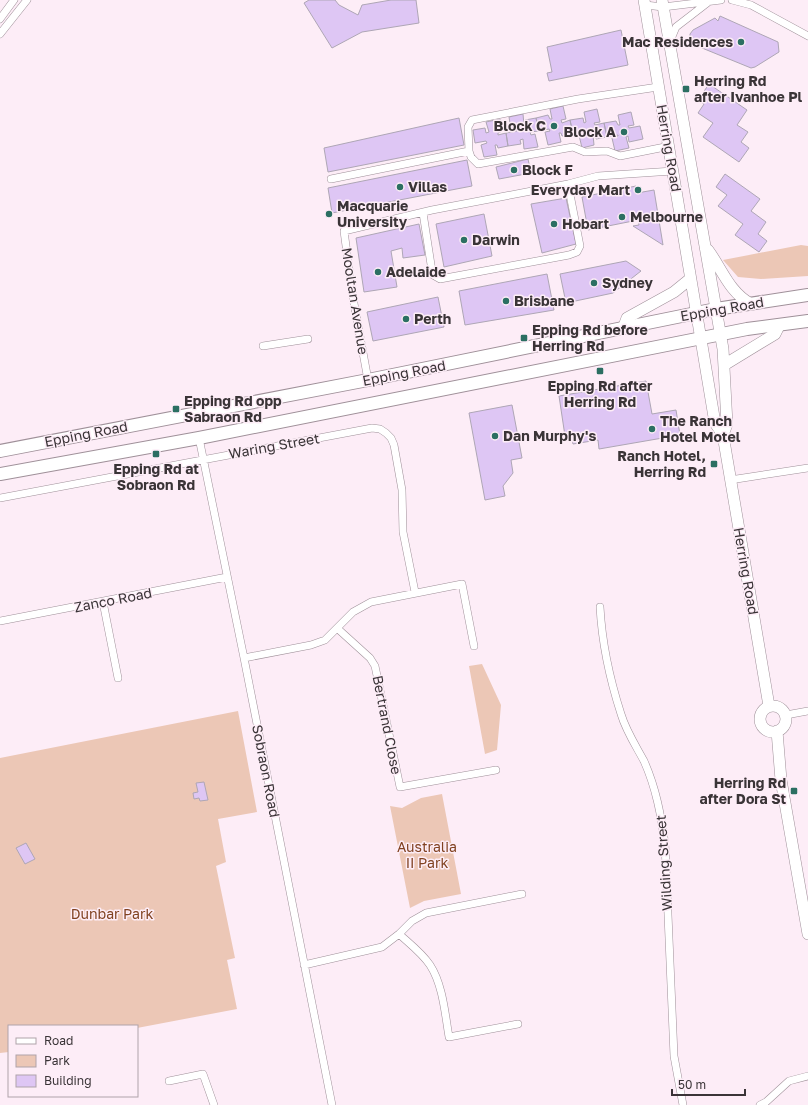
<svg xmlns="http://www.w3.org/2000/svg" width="808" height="1105" font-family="'Golos Text',sans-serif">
<rect width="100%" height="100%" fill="#fdedf7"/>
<path fill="#ecc7b6" d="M 801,245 L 808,246 L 808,276 L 761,279 L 738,277 L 723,260 Z
M 482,664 L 501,705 L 497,750 L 485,754 L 469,666 Z
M 238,711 L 257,812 L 218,819 L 226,862 L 216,866 L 235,958 L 227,960 L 237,1009 L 137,1028 L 137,1026 L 9,1026 L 9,1052 L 0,1053 L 0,758 Z
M 442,794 L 461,894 L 424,901 L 410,908 L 390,806 L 402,808 L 421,798 Z"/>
<path fill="#dec6f4" stroke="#aea6b5" d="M 309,0 L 335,0 L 339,5 L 358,15 L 362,5 L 391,0 L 416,0 L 419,23 L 362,32 L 332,48 L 304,3 Z
M 720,16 L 778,42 L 779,52 L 755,67 L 751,68 L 702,48 L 703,42 L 694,46 L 690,40 L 690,34 L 693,30 L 715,18 L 718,21 Z
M 621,30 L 628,65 L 549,81 L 547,73 L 552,72 L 547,47 Z
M 709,84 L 747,110 L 737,125 L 748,132 L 741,142 L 749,148 L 739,162 L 703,137 L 713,123 L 698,113 L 704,104 L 698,100 Z
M 563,106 L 566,119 L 561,120 L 562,123 L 570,120 L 573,134 L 562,136 L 561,133 L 559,133 L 561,142 L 548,145 L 545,132 L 550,131 L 549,129 L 539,131 L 536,118 L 548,115 L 550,119 L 552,119 L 550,109 Z
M 597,109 L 600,122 L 594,123 L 595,125 L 604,123 L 607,137 L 596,139 L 595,135 L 593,135 L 594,145 L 582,148 L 579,135 L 584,134 L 584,131 L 573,134 L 570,120 L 583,118 L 584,123 L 586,122 L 584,112 Z
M 631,112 L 634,125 L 628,126 L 629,128 L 640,126 L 643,139 L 629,142 L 628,136 L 626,137 L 629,148 L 615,151 L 612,138 L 618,136 L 618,135 L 607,137 L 604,123 L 616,121 L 618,125 L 620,125 L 618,115 Z
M 523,114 L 524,125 L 527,125 L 525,120 L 536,118 L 539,131 L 530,132 L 531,135 L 535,134 L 538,147 L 524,149 L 523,139 L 520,140 L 521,144 L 508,146 L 506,133 L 517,131 L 516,129 L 511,129 L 509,117 Z
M 459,118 L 464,145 L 328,172 L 324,148 Z
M 500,119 L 502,131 L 498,133 L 498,135 L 506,133 L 508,146 L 498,148 L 497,145 L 495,145 L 497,155 L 484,157 L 481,145 L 487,143 L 486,141 L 475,143 L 473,130 L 485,128 L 486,133 L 489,132 L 486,122 Z
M 528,159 L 531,173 L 499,179 L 496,167 Z
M 467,160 L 472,186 L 332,213 L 328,188 Z
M 725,174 L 760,199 L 751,211 L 766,222 L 758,234 L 767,241 L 759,252 L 735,235 L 743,224 L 718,206 L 727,195 L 716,187 Z
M 636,186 L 637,193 L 654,190 L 663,245 L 633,226 L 639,225 L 638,220 L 588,230 L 582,197 Z
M 566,198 L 576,244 L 542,253 L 531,204 Z
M 484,214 L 492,256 L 444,267 L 436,224 Z
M 419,224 L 425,255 L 403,258 L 402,248 L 391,251 L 397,287 L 364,292 L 356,238 Z
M 626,261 L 641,271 L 613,293 L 566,303 L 560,274 Z
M 547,274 L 554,310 L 465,325 L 459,291 Z
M 438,297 L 444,327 L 373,341 L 367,312 Z
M 646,381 L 652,414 L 676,410 L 680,435 L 599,449 L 598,440 L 573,444 L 571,435 L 565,436 L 559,396 Z
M 512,405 L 522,458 L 511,460 L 513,473 L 503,486 L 505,496 L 485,500 L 469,413 Z
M 204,782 L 208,800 L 200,801 L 199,798 L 194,799 L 193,793 L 198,792 L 196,783 Z
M 26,843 L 35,859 L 25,864 L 16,848 Z"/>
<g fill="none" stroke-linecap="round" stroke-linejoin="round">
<g stroke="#9f9099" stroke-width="8">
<path id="street" d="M 732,0 L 751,5 L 808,36
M 645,5 L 663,7 L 721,0
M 0,19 L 14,0
M 0,34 L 27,0
M 671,39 L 676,27 L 711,0
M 658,87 L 578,99 L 472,120 L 468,127 L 469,151 L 471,157 L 478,164 L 573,147 L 585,152 L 607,151 L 620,156 L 670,146
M 331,179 L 469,151
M 423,213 L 432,271 L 433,275 L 440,279 L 569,255 L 577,252 L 580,246 L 568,184
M 263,346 L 308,339
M 368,380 L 353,298 L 344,231 L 432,210 L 568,184 L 598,176 L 673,171
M 199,438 L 244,658 L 332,1105
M 730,480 L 808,468
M 0,498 L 372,428 L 380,429 L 386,433 L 391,438 L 394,445 L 402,490 L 403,532 L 415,592
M 103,602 L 118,678
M 600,607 C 602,643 610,680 621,714 C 626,731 636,746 644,761 C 656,788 661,815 665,844 L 674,1056 L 683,1105
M 0,621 L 227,577
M 338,629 L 370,658 L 375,666 L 400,787 L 496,770
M 244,658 L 311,645 L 325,640 L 353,612 L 371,602 L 462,584 L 474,646
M 786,715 L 808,711
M 399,934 C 410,944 422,953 430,965 C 443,985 445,1014 449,1037 L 518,1024
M 304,965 L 382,947 L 399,934 L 412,921 L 426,913 L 522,894
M 169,1081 L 203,1074 L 214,1105
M 760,1105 L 766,1102 L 789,1081 L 808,1076"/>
</g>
<g stroke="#9f9099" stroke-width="12">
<path id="secondary" d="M 644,0 L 715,423 L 723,435 L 769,706
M 662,0 L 723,349 L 727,424 L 723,435
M 708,250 C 722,269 729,292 751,304
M 623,329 L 627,318 L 674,292 L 690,279
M 724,365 L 775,334 L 779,326
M760 719a13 13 0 1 1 26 0a13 13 0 1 1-26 0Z
M 777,731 L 781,780 L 808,934"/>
</g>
<g stroke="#9f9099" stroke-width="14">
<path id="primary" d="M 0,451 L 368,380 L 716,309 L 808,295
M 0,474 L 199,438 L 747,329 L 808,321"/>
</g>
<use href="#street" stroke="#fff" stroke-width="7"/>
<use href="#secondary" stroke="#fff" stroke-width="11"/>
<use href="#primary" stroke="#fff" stroke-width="12"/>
</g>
<g fill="#2b6f62" stroke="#fdedf7" stroke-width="1.5">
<circle cx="741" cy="42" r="4"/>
<rect x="682" y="85" width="8" height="8" rx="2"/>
<circle cx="554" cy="126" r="4"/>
<circle cx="624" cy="132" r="4"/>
<circle cx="514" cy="170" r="4"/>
<circle cx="400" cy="187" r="4"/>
<circle cx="638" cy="190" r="4"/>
<circle cx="329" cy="214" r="4"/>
<circle cx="622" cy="217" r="4"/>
<circle cx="554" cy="224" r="4"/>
<circle cx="464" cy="240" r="4"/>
<circle cx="378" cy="272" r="4"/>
<circle cx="594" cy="283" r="4"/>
<circle cx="506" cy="301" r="4"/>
<circle cx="406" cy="319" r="4"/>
<rect x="520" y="334" width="8" height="8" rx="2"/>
<rect x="596" y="367" width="8" height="8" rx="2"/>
<rect x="172" y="405" width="8" height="8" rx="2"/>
<circle cx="652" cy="429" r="4"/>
<circle cx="495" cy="436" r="4"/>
<rect x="152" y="450" width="8" height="8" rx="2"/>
<rect x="710" y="460" width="8" height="8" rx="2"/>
<rect x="790" y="787" width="8" height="8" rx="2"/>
</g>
<g text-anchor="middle" stroke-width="3" stroke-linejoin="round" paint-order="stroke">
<g font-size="14" font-weight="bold" fill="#3a3437" stroke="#fdedf7" text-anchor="start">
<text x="733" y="47" text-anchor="end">Mac Residences</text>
<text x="694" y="86">Herring Rd<tspan x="694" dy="16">after Ivanhoe Pl</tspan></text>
<text x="546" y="131" text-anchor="end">Block C</text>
<text x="616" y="137" text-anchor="end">Block A</text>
<text x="522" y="175">Block F</text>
<text x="408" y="192">Villas</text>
<text x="630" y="195" text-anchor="end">Everyday Mart</text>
<text x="337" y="211">Macquarie<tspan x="337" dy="16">University</tspan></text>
<text x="630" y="222">Melbourne</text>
<text x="562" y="229">Hobart</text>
<text x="472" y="245">Darwin</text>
<text x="386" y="277">Adelaide</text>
<text x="602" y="288">Sydney</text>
<text x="514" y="306">Brisbane</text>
<text x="414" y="324">Perth</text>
<text x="532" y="335">Epping Rd before<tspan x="532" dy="16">Herring Rd</tspan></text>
<text x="600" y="391" text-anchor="middle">Epping Rd after<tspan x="600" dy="16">Herring Rd</tspan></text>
<text x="184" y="406">Epping Rd opp<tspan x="184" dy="16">Sabraon Rd</tspan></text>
<text x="660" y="426">The Ranch<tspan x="660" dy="16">Hotel Motel</tspan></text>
<text x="503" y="441">Dan Murphy's</text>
<text x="706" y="461" text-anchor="end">Ranch Hotel,<tspan x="706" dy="16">Herring Rd</tspan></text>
<text x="156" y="474" text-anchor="middle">Epping Rd at<tspan x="156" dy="16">Sobraon Rd</tspan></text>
<text x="786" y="788" text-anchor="end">Herring Rd<tspan x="786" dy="16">after Dora St</tspan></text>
</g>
<g font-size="14" fill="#3a3437" stroke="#fdedf7">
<text transform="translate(669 148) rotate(80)" y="5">Herring Road</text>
<text transform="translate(355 301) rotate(81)" y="5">Mooltan Avenue</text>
<text transform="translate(722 309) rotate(-10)" y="5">Epping Road</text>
<text transform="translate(404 373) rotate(-11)" y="5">Epping Road</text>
<text transform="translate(86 434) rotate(-11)" y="5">Epping Road</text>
<text transform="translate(274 446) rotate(-10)" y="5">Waring Street</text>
<text transform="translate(746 571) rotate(80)" y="5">Herring Road</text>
<text transform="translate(113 600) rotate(-11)" y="5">Zanco Road</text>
<text transform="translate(387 725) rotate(79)" y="5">Bertrand Close</text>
<text transform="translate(266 771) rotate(79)" y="5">Sobraon Road</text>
<text transform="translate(664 863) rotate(-94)" y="5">Wilding Street</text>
</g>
<g font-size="14" fill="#814221" stroke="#fdedf7">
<text x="427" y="852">Australia<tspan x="427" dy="16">II Park</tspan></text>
<text x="112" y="919">Dunbar Park</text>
</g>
</g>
<rect x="8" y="1025" width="130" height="72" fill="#fdedf7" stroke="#afa3aa"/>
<rect x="16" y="1038" width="20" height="6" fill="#ffffff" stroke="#afa3aa"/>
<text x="44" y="1045" font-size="12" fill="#3a3437">Road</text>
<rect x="16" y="1055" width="20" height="12" fill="#ecc7b6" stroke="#afa3aa"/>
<text x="44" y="1065" font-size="12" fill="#3a3437">Park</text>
<rect x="16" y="1075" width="20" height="12" fill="#dec6f4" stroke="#afa3aa"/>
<text x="44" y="1085" font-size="12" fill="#3a3437">Building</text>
<path d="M672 1089v6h73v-6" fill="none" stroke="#3a3437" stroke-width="2"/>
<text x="678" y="1089" font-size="12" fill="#3a3437" stroke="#fdedf7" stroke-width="3" paint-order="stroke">50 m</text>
</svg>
